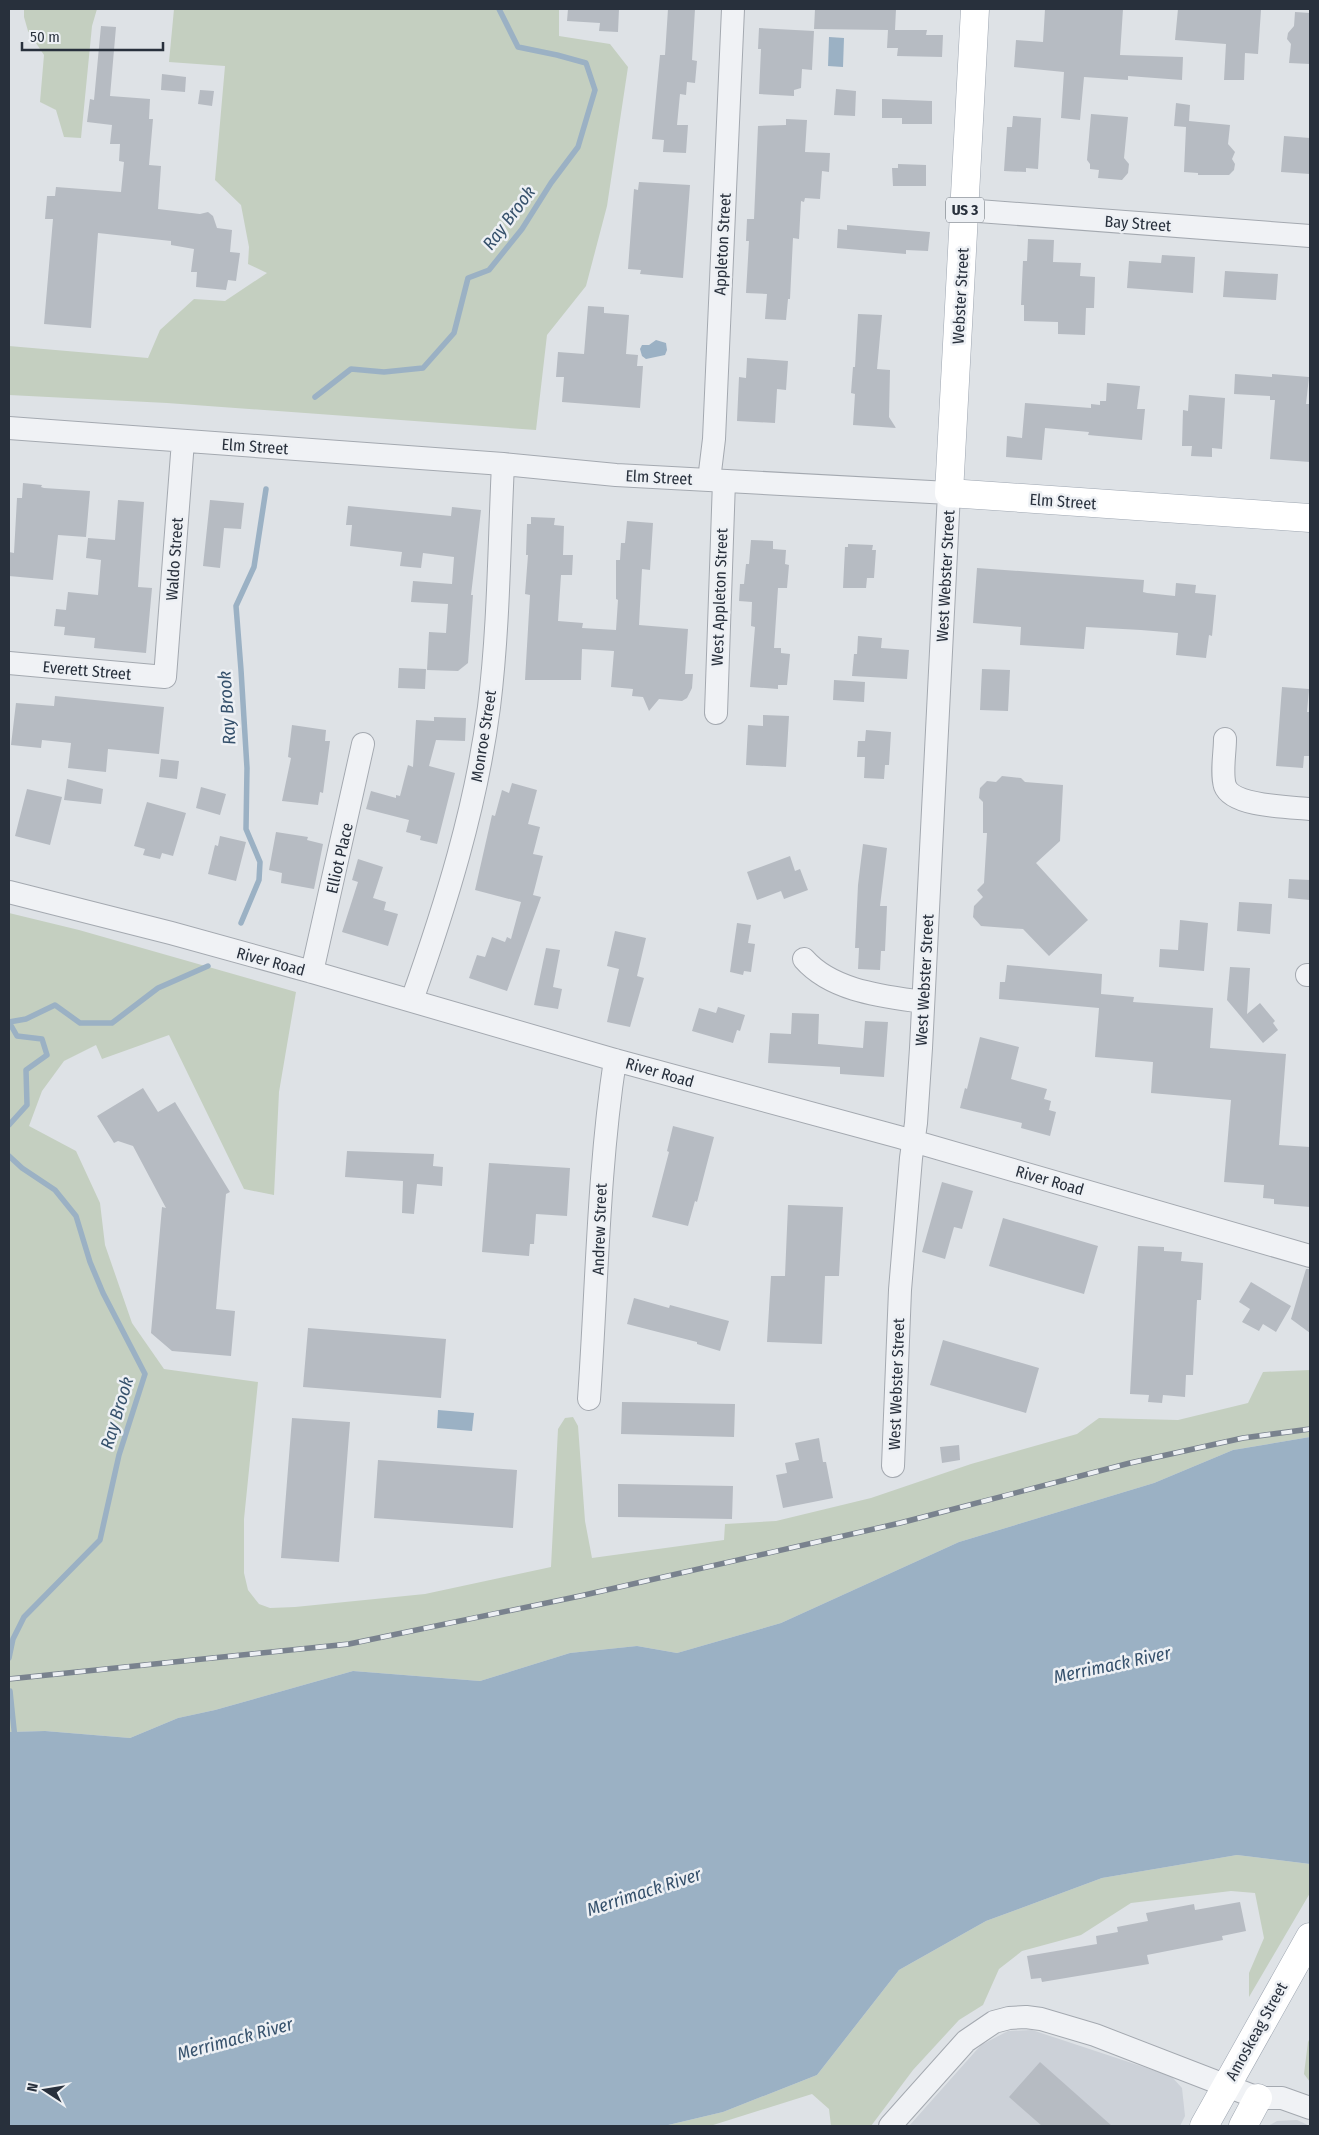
<svg xmlns="http://www.w3.org/2000/svg" width="1319" height="2135" font-family="'Fira Sans Condensed',sans-serif">
<rect width="100%" height="100%" fill="#dee2e6"/>
<path fill="#ccd1d8" d="M 1032,2030 L 1171,2076 L 1182,2088 L 1185,2116 L 1180,2126 L 909,2126 L 981,2045 L 1008,2031 Z
M 1297,2120 L 1310,2126 L 1268,2126 L 1277,2121 Z"/>
<path fill="#c4cfc0" d="M 24,9 L 97,9 L 92,26 L 81,138 L 64,137 L 56,110 L 40,102 L 44,55 L 28,31 L 24,17 Z
M 174,9 L 559,9 L 559,36 L 610,44 L 628,67 L 607,206 L 586,286 L 547,335 L 536,430 L 167,403 L 9,395 L 9,346 L 148,358 L 160,330 L 194,299 L 225,301 L 267,273 L 248,264 L 249,247 L 241,205 L 215,180 L 225,66 L 169,62 Z
M 9,913 L 79,930 L 296,992 L 279,1092 L 274,1195 L 244,1189 L 169,1035 L 102,1059 L 96,1045 L 64,1061 L 42,1091 L 29,1126 L 76,1151 L 100,1203 L 105,1245 L 132,1323 L 164,1369 L 258,1382 L 244,1519 L 244,1573 L 248,1590 L 259,1604 L 270,1608 L 295,1607 L 425,1594 L 551,1567 L 558,1429 L 565,1418 L 573,1417 L 578,1426 L 585,1521 L 592,1558 L 724,1540 L 725,1524 L 776,1521 L 871,1498 L 971,1464 L 1077,1434 L 1099,1418 L 1178,1420 L 1248,1403 L 1263,1372 L 1310,1370 L 1310,1437 L 1233,1450 L 1154,1483 L 959,1542 L 781,1623 L 677,1653 L 637,1646 L 570,1653 L 480,1681 L 353,1671 L 215,1710 L 178,1718 L 130,1738 L 45,1731 L 9,1732 Z
M 1237,1855 L 1310,1864 L 1310,1893 L 1249,1997 L 1249,1973 L 1264,1938 L 1255,1893 L 1231,1891 L 1131,1903 L 1081,1935 L 1022,1951 L 999,1969 L 983,2005 L 959,2020 L 913,2070 L 871,2126 L 831,2126 L 829,2109 L 812,2094 L 710,2126 L 664,2126 L 723,2112 L 817,2075 L 899,1970 L 986,1921 L 1102,1878 Z
M 1310,2038 L 1310,2082 L 1304,2074 L 1308,2042 Z"/>
<path fill="#9bb1c4" d="M 829,37 L 844,38 L 843,67 L 828,66 Z
M 656,340 L 666,343 L 667,350 L 665,355 L 646,359 L 642,356 L 640,349 L 642,345 L 649,345 Z
M 438,1410 L 474,1413 L 472,1431 L 437,1428 Z
M 1310,1437 L 1310,1864 L 1237,1855 L 1102,1878 L 986,1921 L 899,1970 L 817,2075 L 723,2112 L 664,2126 L 9,2126 L 9,1732 L 45,1731 L 130,1738 L 178,1718 L 215,1710 L 353,1671 L 480,1681 L 570,1653 L 637,1646 L 677,1653 L 781,1623 L 959,1542 L 1154,1483 L 1233,1450 Z"/>
<g fill="none" stroke-linecap="round" stroke-linejoin="round">
<path stroke="#9bb1c4" stroke-width="5.5" d="M 315,397 L 351,369 L 384,372 L 423,368 L 454,333 L 468,278 L 489,270 L 522,229 L 551,183 L 578,147 L 595,90 L 586,63 L 557,55 L 518,47 L 499,9
M 241,923 L 259,880 L 260,862 L 246,829 L 247,768 L 241,670 L 236,606 L 254,567 L 266,489
M 9,1125 L 27,1105 L 26,1070 L 47,1055 L 42,1039 L 17,1036 L 9,1022 L 26,1019 L 55,1005 L 80,1023 L 112,1023 L 158,988 L 208,966
M 9,1156 L 22,1168 L 55,1190 L 76,1216 L 90,1262 L 103,1293 L 145,1374 L 119,1455 L 100,1540 L 24,1617 L 13,1639 L 9,1658
M 10,1691 L 15,1739"/>
</g>
<path fill="#b6bbc2" d="M 568,9 L 619,9 L 618,32 L 599,31 L 600,23 L 567,21 Z
M 668,9 L 695,9 L 692,60 L 697,61 L 695,83 L 687,82 L 686,95 L 680,94 L 677,125 L 688,125 L 686,153 L 663,152 L 664,140 L 652,139 L 660,55 L 665,55 Z
M 815,9 L 896,9 L 895,30 L 927,30 L 926,35 L 943,35 L 942,57 L 897,56 L 898,48 L 887,48 L 888,30 L 814,29 Z
M 1045,9 L 1123,9 L 1120,55 L 1183,57 L 1182,80 L 1128,76 L 1128,80 L 1084,77 L 1080,120 L 1061,118 L 1064,72 L 1014,67 L 1016,40 L 1043,42 Z
M 1178,9 L 1261,10 L 1258,54 L 1245,53 L 1244,80 L 1224,80 L 1226,44 L 1175,40 Z
M 1295,12 L 1310,13 L 1310,64 L 1289,63 L 1291,44 L 1287,39 L 1288,33 L 1294,26 Z
M 101,26 L 116,27 L 110,96 L 150,99 L 149,119 L 153,119 L 149,165 L 161,166 L 158,209 L 200,214 L 208,212 L 213,216 L 217,228 L 232,230 L 230,252 L 240,253 L 236,281 L 228,280 L 226,290 L 196,287 L 197,272 L 191,272 L 194,249 L 171,245 L 171,241 L 98,233 L 91,328 L 44,324 L 53,219 L 45,219 L 47,196 L 55,196 L 56,187 L 121,192 L 124,162 L 119,161 L 120,144 L 110,144 L 112,125 L 87,122 L 90,99 L 94,100 Z
M 759,28 L 814,31 L 812,70 L 802,69 L 801,88 L 794,90 L 794,96 L 759,94 L 761,49 L 758,49 Z
M 162,74 L 186,77 L 185,92 L 161,90 Z
M 836,89 L 856,91 L 855,116 L 834,115 Z
M 200,90 L 214,91 L 212,106 L 198,104 Z
M 882,99 L 932,101 L 932,124 L 902,124 L 902,118 L 882,118 Z
M 1176,103 L 1190,105 L 1189,121 L 1230,125 L 1228,144 L 1235,152 L 1232,159 L 1235,164 L 1234,170 L 1229,175 L 1198,175 L 1198,173 L 1184,172 L 1186,127 L 1174,126 Z
M 1091,114 L 1128,117 L 1124,158 L 1129,164 L 1128,173 L 1122,180 L 1098,178 L 1099,170 L 1090,169 L 1090,164 L 1087,160 Z
M 1013,116 L 1041,118 L 1038,169 L 1026,168 L 1026,172 L 1004,171 L 1007,127 L 1012,127 Z
M 786,119 L 807,120 L 805,152 L 830,153 L 829,172 L 822,171 L 820,199 L 805,198 L 804,202 L 801,201 L 799,239 L 793,238 L 790,299 L 788,299 L 786,320 L 765,319 L 767,294 L 746,293 L 749,241 L 746,241 L 747,219 L 754,219 L 758,126 L 786,125 Z
M 1284,136 L 1310,138 L 1310,174 L 1281,172 Z
M 898,164 L 926,165 L 926,186 L 893,186 L 892,168 L 898,168 Z
M 639,182 L 690,185 L 683,278 L 640,274 L 641,270 L 628,269 L 634,189 L 638,190 Z
M 847,225 L 930,232 L 928,251 L 906,250 L 906,254 L 837,248 L 838,229 L 847,230 Z
M 1028,239 L 1054,240 L 1053,262 L 1081,263 L 1080,276 L 1095,277 L 1094,308 L 1086,308 L 1085,335 L 1058,334 L 1058,322 L 1024,321 L 1024,305 L 1021,305 L 1023,261 L 1027,261 Z
M 1162,255 L 1195,257 L 1193,293 L 1127,288 L 1129,261 L 1161,263 Z
M 1225,271 L 1278,274 L 1276,300 L 1223,297 Z
M 588,306 L 604,307 L 604,313 L 629,315 L 626,354 L 638,355 L 637,366 L 643,366 L 640,408 L 562,402 L 564,377 L 556,377 L 558,352 L 584,354 Z
M 858,314 L 882,315 L 877,369 L 890,370 L 889,417 L 896,428 L 853,425 L 855,394 L 851,393 L 853,367 L 855,367 Z
M 747,358 L 788,361 L 786,390 L 777,389 L 775,423 L 737,421 L 739,377 L 746,378 Z
M 1235,374 L 1272,377 L 1272,374 L 1309,377 L 1306,404 L 1310,404 L 1310,462 L 1270,459 L 1275,400 L 1270,400 L 1270,396 L 1234,394 Z
M 1107,383 L 1140,386 L 1137,409 L 1145,409 L 1142,440 L 1088,435 L 1089,432 L 1045,428 L 1042,460 L 1006,457 L 1007,436 L 1022,438 L 1025,403 L 1091,408 L 1091,404 L 1100,405 L 1100,401 L 1106,401 Z
M 1189,395 L 1225,398 L 1222,449 L 1212,448 L 1212,457 L 1191,456 L 1192,446 L 1182,446 L 1183,410 L 1188,411 Z
M 23,483 L 42,485 L 41,487 L 44,488 L 90,491 L 86,537 L 58,535 L 53,580 L 9,576 L 9,552 L 14,553 L 17,498 L 22,498 Z
M 118,500 L 144,502 L 138,587 L 152,588 L 146,653 L 94,648 L 95,638 L 64,635 L 65,627 L 54,626 L 56,609 L 66,610 L 68,592 L 98,595 L 101,560 L 86,558 L 88,538 L 115,540 Z
M 210,500 L 244,503 L 241,529 L 224,528 L 220,568 L 203,566 Z
M 348,506 L 451,516 L 452,507 L 481,510 L 471,595 L 473,595 L 468,663 L 458,671 L 427,670 L 429,632 L 446,633 L 448,604 L 411,602 L 413,581 L 452,584 L 454,557 L 423,553 L 421,568 L 400,566 L 402,552 L 350,546 L 352,525 L 346,525 Z
M 531,517 L 555,518 L 554,525 L 564,526 L 563,555 L 573,555 L 572,575 L 561,575 L 558,621 L 583,623 L 582,628 L 616,630 L 618,600 L 616,599 L 616,560 L 620,560 L 621,543 L 625,543 L 627,521 L 653,523 L 650,570 L 642,569 L 639,625 L 688,629 L 685,674 L 693,674 L 692,688 L 687,698 L 682,701 L 659,699 L 649,711 L 643,697 L 632,696 L 633,689 L 611,687 L 614,651 L 582,649 L 581,680 L 525,680 L 530,595 L 525,594 L 528,555 L 526,555 L 527,524 L 531,524 Z
M 751,540 L 773,541 L 773,549 L 786,550 L 785,564 L 789,565 L 787,588 L 778,588 L 774,648 L 781,648 L 781,653 L 790,654 L 787,685 L 778,685 L 778,689 L 750,687 L 755,627 L 751,626 L 752,602 L 739,601 L 740,584 L 744,584 L 746,564 L 749,564 Z
M 848,544 L 873,545 L 872,550 L 876,550 L 874,578 L 867,578 L 866,588 L 843,588 L 845,547 L 848,547 Z
M 977,568 L 1144,580 L 1143,592 L 1147,593 L 1175,596 L 1176,583 L 1196,585 L 1195,593 L 1216,595 L 1212,636 L 1209,635 L 1206,658 L 1176,655 L 1178,633 L 1141,630 L 1086,627 L 1084,649 L 1020,645 L 1021,627 L 973,623 Z
M 858,636 L 882,638 L 881,648 L 909,650 L 907,679 L 852,676 L 854,654 L 857,654 Z
M 399,668 L 426,669 L 425,689 L 398,688 Z
M 982,669 L 1010,670 L 1008,711 L 980,710 Z
M 834,680 L 865,682 L 864,702 L 833,700 Z
M 1282,687 L 1309,689 L 1307,712 L 1310,712 L 1310,756 L 1304,756 L 1303,768 L 1276,766 Z
M 55,696 L 164,707 L 159,754 L 108,749 L 106,772 L 68,768 L 71,743 L 42,740 L 41,748 L 11,745 L 16,703 L 54,706 Z
M 763,715 L 789,716 L 786,767 L 746,765 L 748,725 L 763,726 Z
M 434,717 L 466,718 L 465,741 L 436,740 L 429,766 L 455,773 L 437,844 L 420,840 L 421,836 L 406,832 L 409,820 L 366,809 L 371,791 L 396,798 L 396,795 L 400,796 L 408,765 L 413,767 L 416,720 L 434,721 Z
M 292,725 L 326,730 L 325,741 L 330,741 L 323,793 L 320,792 L 318,805 L 282,801 L 291,758 L 288,757 Z
M 866,730 L 891,732 L 889,765 L 885,765 L 884,779 L 864,778 L 865,757 L 857,757 L 858,741 L 865,741 Z
M 161,759 L 179,761 L 177,779 L 159,777 Z
M 1002,776 L 1021,778 L 1025,782 L 1063,785 L 1060,841 L 1036,863 L 1088,920 L 1049,956 L 1023,929 L 981,926 L 973,917 L 974,906 L 983,897 L 977,890 L 984,883 L 987,833 L 983,833 L 983,802 L 979,798 L 980,788 L 987,781 L 996,782 Z
M 67,779 L 103,789 L 101,804 L 64,800 Z
M 512,783 L 537,790 L 528,824 L 540,827 L 533,854 L 543,856 L 533,895 L 541,897 L 507,991 L 469,978 L 477,955 L 485,957 L 492,937 L 505,942 L 507,937 L 511,939 L 521,902 L 475,890 L 492,815 L 495,816 L 502,790 L 509,793 Z
M 201,787 L 226,794 L 220,815 L 196,808 Z
M 27,789 L 62,797 L 50,845 L 15,836 Z
M 147,802 L 186,813 L 173,856 L 162,853 L 160,859 L 143,855 L 145,849 L 134,846 Z
M 276,832 L 308,837 L 307,840 L 323,844 L 314,889 L 281,883 L 282,873 L 269,870 Z
M 220,836 L 246,842 L 236,881 L 208,874 L 215,845 L 218,846 Z
M 863,844 L 887,848 L 880,906 L 887,906 L 885,951 L 881,951 L 880,970 L 858,969 L 859,948 L 855,948 L 858,885 Z
M 790,856 L 795,871 L 800,869 L 808,890 L 784,899 L 781,891 L 757,900 L 747,872 Z
M 358,859 L 383,867 L 373,898 L 386,902 L 384,910 L 398,914 L 388,946 L 342,932 L 358,882 L 352,880 Z
M 1289,879 L 1310,880 L 1310,900 L 1288,898 Z
M 1239,902 L 1272,904 L 1270,934 L 1237,931 Z
M 1180,920 L 1208,923 L 1204,971 L 1159,967 L 1160,949 L 1178,950 Z
M 737,923 L 751,925 L 748,943 L 755,944 L 751,972 L 744,971 L 743,975 L 730,972 Z
M 615,931 L 646,938 L 637,976 L 644,978 L 630,1027 L 607,1022 L 619,969 L 607,966 Z
M 546,948 L 560,950 L 553,987 L 562,989 L 558,1009 L 534,1005 Z
M 1007,965 L 1102,974 L 1101,994 L 1134,997 L 1133,1002 L 1213,1008 L 1210,1048 L 1286,1054 L 1279,1145 L 1310,1147 L 1310,1207 L 1274,1204 L 1274,1199 L 1263,1198 L 1264,1185 L 1224,1182 L 1231,1100 L 1151,1093 L 1153,1062 L 1095,1057 L 1099,1008 L 999,999 L 1000,982 L 1005,982 Z
M 1230,967 L 1250,968 L 1247,1014 L 1260,1003 L 1275,1021 L 1273,1023 L 1278,1030 L 1263,1043 L 1227,1000 Z
M 718,1007 L 745,1015 L 740,1031 L 737,1030 L 733,1043 L 692,1031 L 699,1008 L 716,1013 Z
M 792,1013 L 819,1014 L 818,1044 L 863,1048 L 865,1021 L 888,1022 L 884,1077 L 840,1074 L 840,1067 L 768,1063 L 770,1033 L 791,1034 Z
M 980,1037 L 1019,1047 L 1011,1079 L 1047,1089 L 1044,1099 L 1051,1101 L 1049,1110 L 1056,1112 L 1050,1136 L 1021,1128 L 1022,1123 L 960,1108 L 965,1088 L 967,1089 Z
M 143,1088 L 158,1112 L 175,1102 L 230,1192 L 226,1194 L 216,1309 L 235,1311 L 231,1356 L 172,1351 L 151,1333 L 162,1207 L 166,1208 L 133,1146 L 118,1141 L 114,1143 L 97,1116 Z
M 673,1126 L 714,1137 L 697,1202 L 695,1201 L 688,1226 L 652,1217 L 669,1152 L 667,1151 Z
M 347,1151 L 434,1154 L 433,1166 L 443,1167 L 442,1186 L 417,1184 L 414,1214 L 402,1213 L 403,1181 L 345,1177 Z
M 489,1163 L 570,1168 L 567,1216 L 536,1214 L 534,1244 L 530,1244 L 529,1256 L 482,1252 Z
M 942,1182 L 973,1191 L 962,1229 L 954,1227 L 945,1259 L 922,1252 Z
M 788,1205 L 843,1207 L 839,1276 L 825,1276 L 822,1344 L 767,1342 L 771,1276 L 785,1276 Z
M 1003,1218 L 1098,1246 L 1084,1294 L 989,1266 Z
M 1138,1246 L 1164,1247 L 1164,1251 L 1182,1252 L 1181,1261 L 1203,1263 L 1201,1300 L 1197,1300 L 1193,1375 L 1186,1375 L 1185,1397 L 1163,1395 L 1162,1403 L 1148,1402 L 1149,1395 L 1130,1394 Z
M 1306,1269 L 1310,1269 L 1310,1333 L 1291,1319 Z
M 1251,1282 L 1291,1306 L 1276,1332 L 1263,1324 L 1259,1331 L 1242,1322 L 1250,1309 L 1239,1302 Z
M 634,1298 L 669,1308 L 670,1305 L 729,1321 L 720,1351 L 697,1344 L 697,1342 L 627,1324 Z
M 308,1328 L 446,1339 L 441,1398 L 303,1387 Z
M 943,1340 L 1039,1368 L 1026,1413 L 930,1385 Z
M 622,1402 L 735,1404 L 734,1437 L 621,1434 Z
M 292,1418 L 350,1422 L 339,1562 L 281,1558 Z
M 819,1438 L 823,1462 L 826,1462 L 833,1498 L 783,1508 L 776,1475 L 787,1473 L 785,1463 L 799,1460 L 795,1443 Z
M 959,1445 L 960,1460 L 942,1463 L 940,1447 Z
M 378,1460 L 517,1470 L 513,1528 L 374,1518 Z
M 618,1484 L 733,1486 L 732,1519 L 618,1517 Z
M 1240,1902 L 1246,1931 L 1222,1936 L 1223,1940 L 1147,1955 L 1149,1964 L 1042,1982 L 1041,1978 L 1031,1979 L 1027,1956 L 1097,1944 L 1096,1936 L 1118,1932 L 1117,1927 L 1148,1921 L 1146,1913 L 1194,1904 L 1195,1910 Z
M 1040,2062 L 1112,2126 L 1042,2126 L 1009,2097 Z"/>
<g fill="none" stroke-linecap="round" stroke-linejoin="round">
<g stroke="#a4a9b0" stroke-width="24">
<path id="minor" d="M 965,210 L 1310,236
M 9,428 L 503,464 L 616,475 L 949,493 L 921,1048 L 916,1123 L 911,1158 L 900,1290 L 893,1466
M 709,480 L 714,439 L 733,9
M 9,663 L 165,677 L 183,441
M 716,713 L 724,481
M 1225,739 C 1225,753 1221,773 1225,786 C 1233,807 1291,807 1310,809
M 9,892 L 171,933 L 312,972 L 615,1060 L 899,1137 L 1310,1256
M 804,959 C 832,991 882,996 923,1002
M 312,972 L 363,744
M 1307,975 L 1310,975
M 412,1000 C 446,904 476,808 489,707 C 499,626 499,545 503,464
M 589,1399 C 597,1286 598,1172 615,1060
M 890,2126 L 966,2041 L 994,2022 L 1009,2018 L 1026,2017 L 1041,2019 L 1095,2035 L 1258,2098 L 1282,2098 L 1310,2108"/>
</g>
<g stroke="#9ea6b1" stroke-width="29">
<path id="major" d="M 975,9 L 949,493 L 1310,518
M 1204,2126 L 1310,1937
M 1243,2126 L 1258,2098"/>
</g>
<use href="#minor" stroke="#f0f2f5" stroke-width="22"/>
<use href="#major" stroke="#fff" stroke-width="28"/>
<g stroke="#79828e" stroke-width="5.5">
<path id="rail" d="M 9,1679 L 349,1644 L 580,1596 L 900,1523 L 1130,1463 L 1243,1438 L 1310,1429"/>
</g>
<use href="#rail" stroke="#edf0f4" stroke-width="4" stroke-dasharray="11" stroke-linecap="butt"/>
</g>
<g text-anchor="middle" stroke-width="5" stroke-linejoin="round" paint-order="stroke">
<rect fill="#edf0f4" stroke="#636a73" stroke-width="1" x="946" y="197.5" width="38" height="25" rx="4"/>
<g font-size="15" font-weight="bold" fill="#28303c">
<text x="965" y="215">US 3</text>
</g>
<g font-size="16" fill="#28303c" stroke="#edf0f4">
<text transform="translate(1138 223) rotate(4)" y="6">Bay Street</text>
<text transform="translate(722 244) rotate(-87)" y="6">Appleton Street</text>
<text transform="translate(960 296) rotate(-87)" y="6">Webster Street</text>
<text transform="translate(255 446) rotate(4)" y="6">Elm Street</text>
<text transform="translate(659 477) rotate(3)" y="6">Elm Street</text>
<text transform="translate(1063 501) rotate(4)" y="6">Elm Street</text>
<text transform="translate(174 559) rotate(-86)" y="6">Waldo Street</text>
<text transform="translate(945 576) rotate(-87)" y="6">West Webster Street</text>
<text transform="translate(719 597) rotate(-88)" y="6">West Appleton Street</text>
<text transform="translate(87 670) rotate(5)" y="6">Everett Street</text>
<text transform="translate(483 736) rotate(-81)" y="6">Monroe Street</text>
<text transform="translate(339 858) rotate(-77)" y="6">Elliot Place</text>
<text transform="translate(271 961) rotate(15)" y="6">River Road</text>
<text transform="translate(924 980) rotate(-87)" y="6">West Webster Street</text>
<text transform="translate(660 1072) rotate(16)" y="6">River Road</text>
<text transform="translate(1050 1180) rotate(16)" y="6">River Road</text>
<text transform="translate(599 1229) rotate(-88)" y="6">Andrew Street</text>
<text transform="translate(896 1384) rotate(-88)" y="6">West Webster Street</text>
<text transform="translate(1256 2031) rotate(-61)" y="6">Amoskeag Street</text>
</g>
<g font-size="18" font-style="italic" fill="#36516c" stroke="#edf0f4">
<text transform="translate(509 218) rotate(-53)" y="6">Ray Brook</text>
<text transform="translate(227 708) rotate(-94)" y="6">Ray Brook</text>
<text transform="translate(117 1413) rotate(-73)" y="6">Ray Brook</text>
<text transform="translate(1112 1665) rotate(-12)" y="6">Merrimack River</text>
<text transform="translate(644 1892) rotate(-18)" y="6">Merrimack River</text>
<text transform="translate(235 2039) rotate(-15)" y="6">Merrimack River</text>
</g>
</g>
<rect width="1319" height="2135" fill="none" stroke="#28303c" stroke-width="20"/>
<g transform="translate(45 2090) rotate(282)" stroke="#edf0f4" stroke-width="4" paint-order="stroke">
<path d="M0-4L9 19L0 12L-9 19Z" fill="#28303c"/>
<text y="-8" font-size="14" font-weight="bold" text-anchor="middle" fill="#28303c">N</text>
</g>
<path d="M22 42v8h141v-8" fill="none" stroke="#28303c" stroke-width="2.5"/>
<text x="30" y="42" font-size="15" fill="#28303c" stroke="#edf0f4" stroke-width="4" paint-order="stroke">50 m</text>
</svg>
